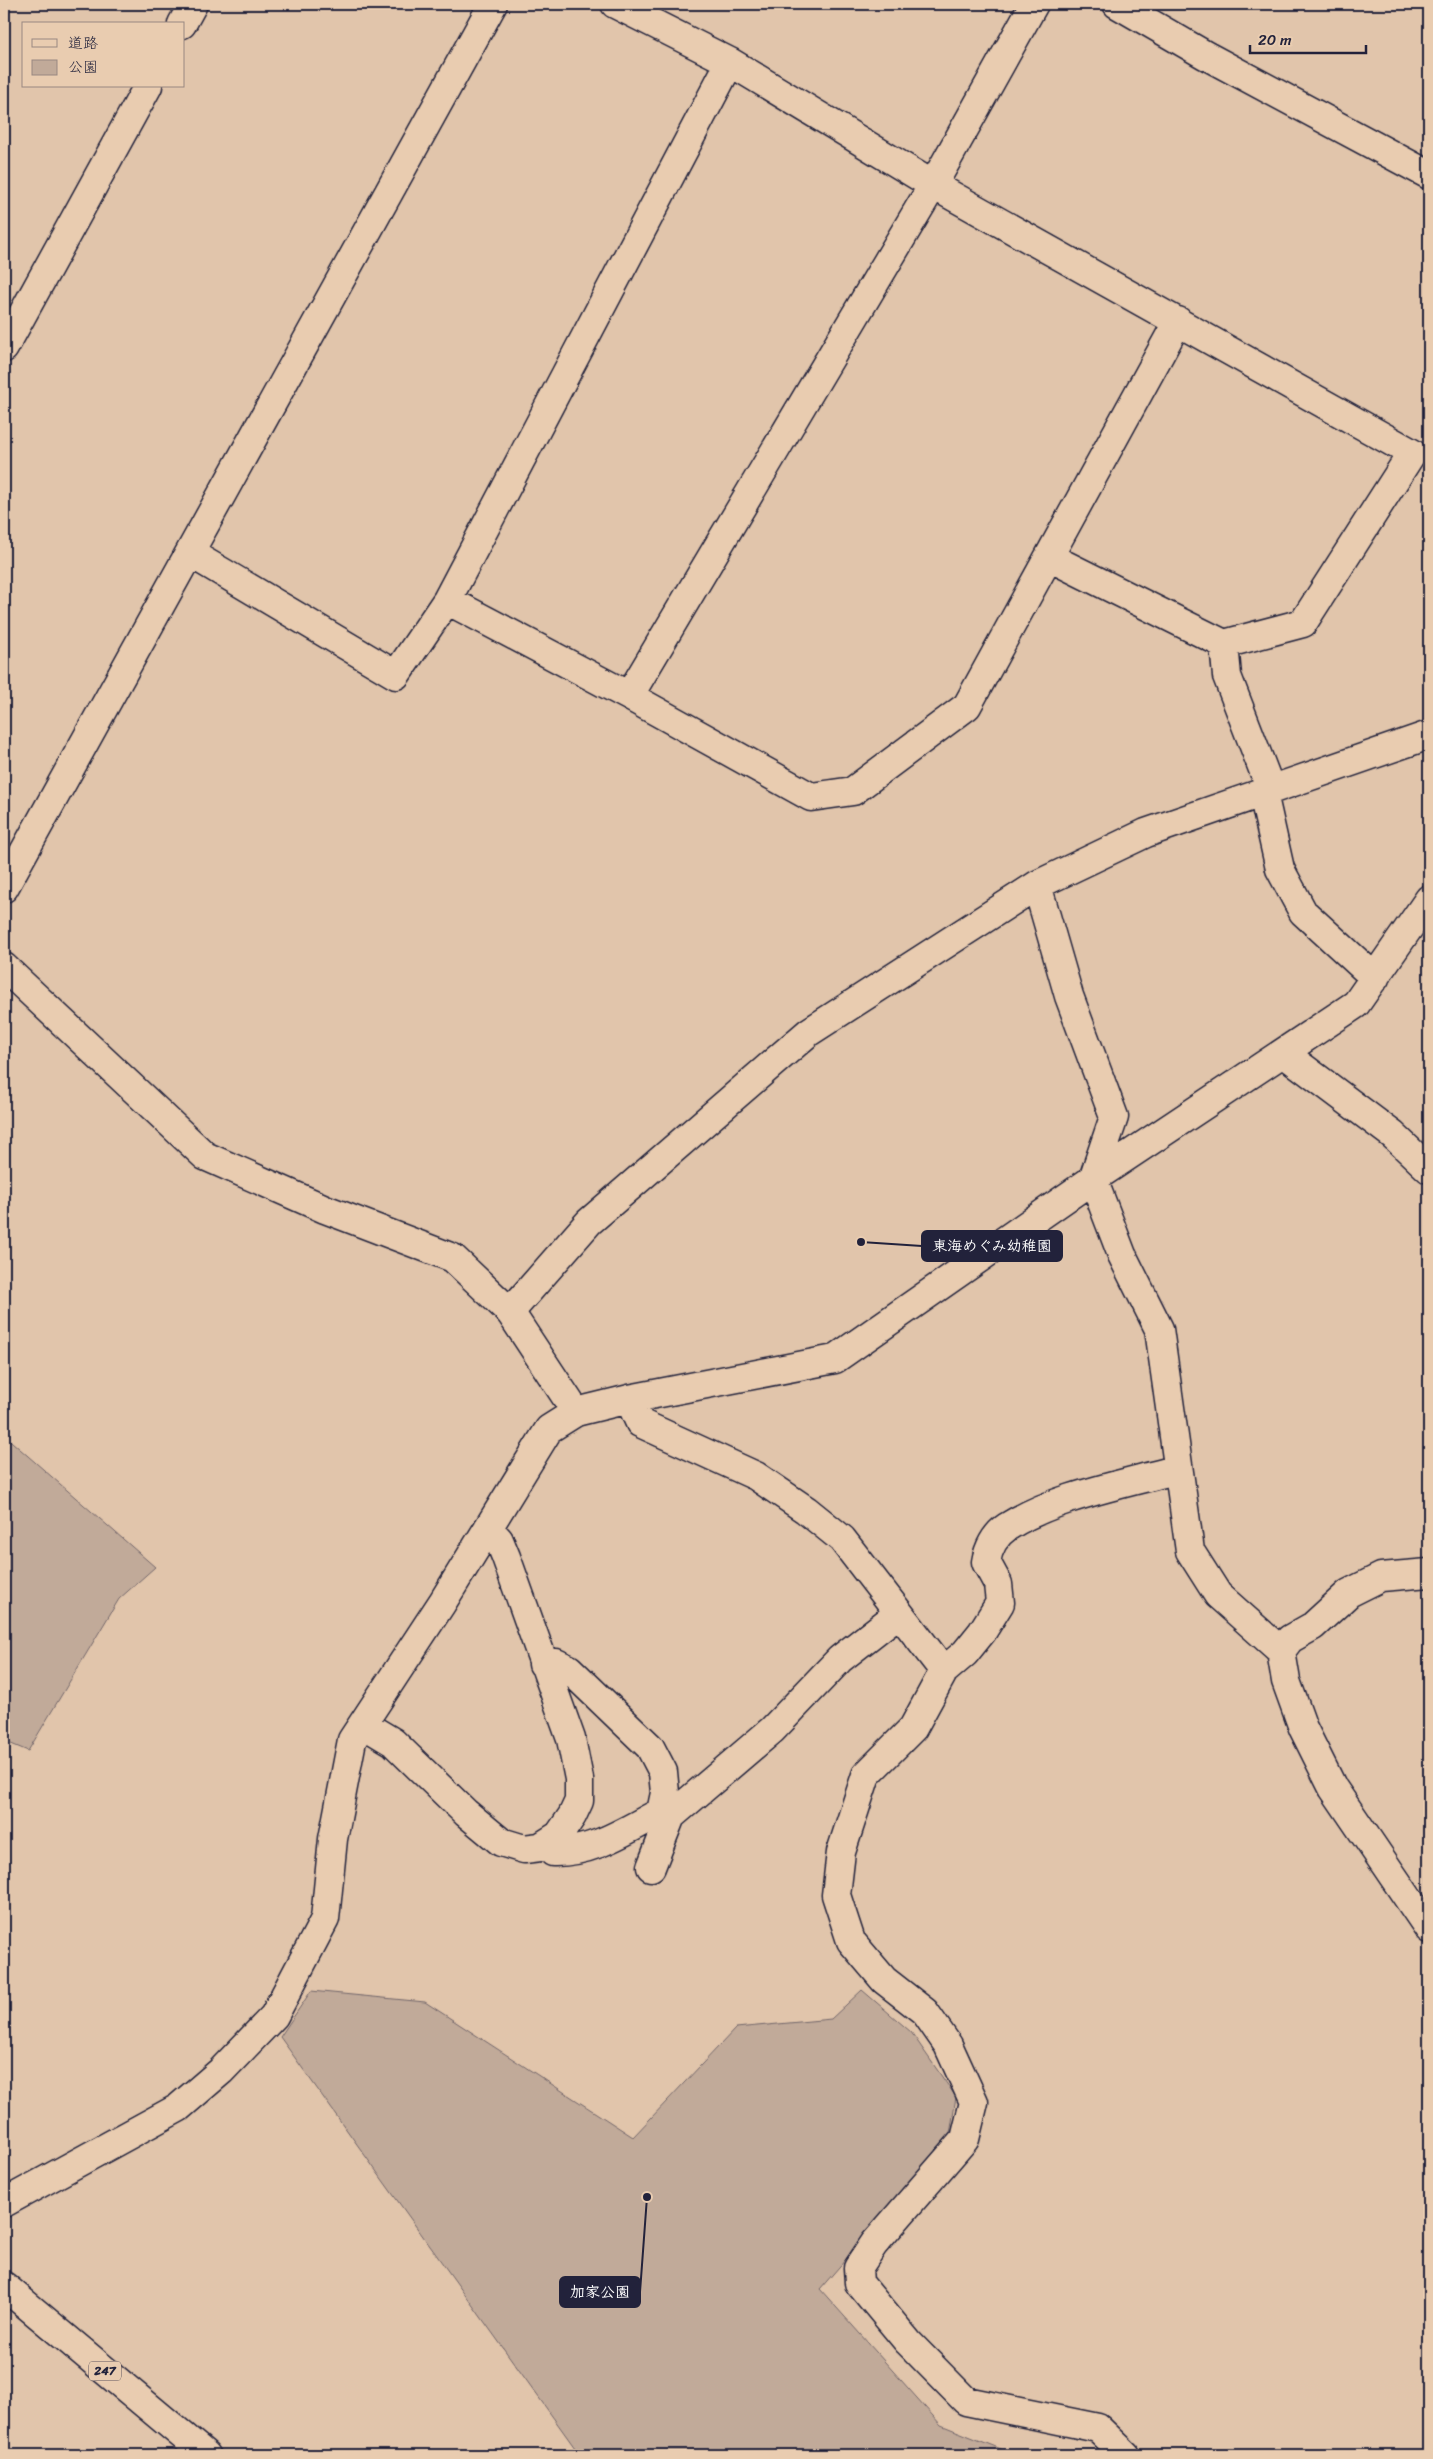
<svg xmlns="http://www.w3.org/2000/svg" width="1433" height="2459" font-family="Sriracha,'Klee One',sans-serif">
<rect width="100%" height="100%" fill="#e1c5ab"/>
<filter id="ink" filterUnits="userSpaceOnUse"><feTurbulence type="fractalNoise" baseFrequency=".02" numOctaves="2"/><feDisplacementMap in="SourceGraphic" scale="10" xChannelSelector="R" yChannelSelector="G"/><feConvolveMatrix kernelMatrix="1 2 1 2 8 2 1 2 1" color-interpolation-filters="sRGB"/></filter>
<g filter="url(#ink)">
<path fill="#c1aa99" stroke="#72666a" d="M 4,1435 L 155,1567 L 119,1599 L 28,1751 L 4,1741 Z
M 862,1990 L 911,2032 L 956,2097 L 949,2140 L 820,2289 L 941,2425 L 1016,2455 L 580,2455 L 280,2037 L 311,1991 L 425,2002 L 633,2137 L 736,2028 L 831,2019 Z"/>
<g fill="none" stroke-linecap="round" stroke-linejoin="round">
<g stroke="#22223b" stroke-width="31">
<path id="street" d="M 615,4 L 730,62 L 933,185 L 1412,453 L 1303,623 L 1224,644 L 1049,557
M 182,24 L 193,4
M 4,348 L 148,86
M 190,553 L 396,675 L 447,600 L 730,62
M 447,600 L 629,696 L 811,797 L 853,791 L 967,706 L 1178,321
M 1224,644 L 1227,676 L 1271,790
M 629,696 L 933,185 L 1034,4
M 1263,793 L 1280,869 L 1303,912 L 1375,978
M 1037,885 L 1069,996 L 1114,1117 L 1093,1179 L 1122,1255 L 1159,1329 L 1190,1551 L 1218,1595 L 1281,1651 L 1286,1681 L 1303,1728 L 1333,1788 L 1429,1929
M 4,888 L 493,4
M 1285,1054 L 1393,1135 L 1429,1169
M 510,1312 L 589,1222 L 809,1032 L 1037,885 L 1146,833 L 1429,735
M 629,1399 L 640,1423 L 756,1476 L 806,1510 L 842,1539 L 944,1671
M 1281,1651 L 1290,1639 L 1313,1626 L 1349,1593 L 1381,1577 L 1429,1573
M 543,1664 L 556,1663 L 569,1669 L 650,1747 L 663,1772 L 665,1793 L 661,1812 C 626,1830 593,1853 553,1852 L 545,1844
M 363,1724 L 393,1742 L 466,1813 L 501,1842 L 524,1849 L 540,1847 L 559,1835 L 572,1816 L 579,1801 L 579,1779 L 571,1739 L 506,1557 L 499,1540 L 488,1528
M 671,1816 L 772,1730 L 840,1659 L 899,1613
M 651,1867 L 671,1816 L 661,1812
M 4,2203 L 178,2108 L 221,2071 L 274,2016 L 325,1919 L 333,1839 L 352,1740 L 442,1603 L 549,1429 L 576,1412 L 629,1399 L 835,1359 L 1093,1179 L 1356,1004 L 1429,899
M 1126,2455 L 1098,2428 L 966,2401 L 908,2342 L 859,2283 L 858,2268 L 874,2244 L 965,2139 L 974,2102 L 948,2045 L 925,2012 L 884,1980 L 851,1941 L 836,1895 L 841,1852 L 866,1775 L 913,1728 L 944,1671 L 965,1653 L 982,1632 L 1000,1603 L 998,1584 L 986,1562 C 988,1549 995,1535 1007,1527 C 1053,1497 1125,1484 1178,1469"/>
</g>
<g stroke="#22223b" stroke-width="31">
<path id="secondary" d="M 1117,4 L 1205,55 L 1429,175
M 4,967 L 205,1156 L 325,1209 L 453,1258 L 510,1312 L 576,1412"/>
</g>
<g stroke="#22223b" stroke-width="31">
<path id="highway" d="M 4,2286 L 206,2455"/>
</g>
<use href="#street" stroke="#e9ccb0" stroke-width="28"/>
<use href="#secondary" stroke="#e9ccb0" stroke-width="28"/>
<use href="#highway" stroke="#e9ccb0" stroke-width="28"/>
</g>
</g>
<g text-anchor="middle" stroke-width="4" stroke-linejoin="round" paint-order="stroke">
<rect fill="#e9ccb0" stroke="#5e555e" stroke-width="1" x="89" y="2361.5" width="32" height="19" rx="4"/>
<g font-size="12" font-weight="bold" fill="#22223b">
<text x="105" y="2375">247</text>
</g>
</g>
<path fill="none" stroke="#22223b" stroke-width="2" d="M861 1242L922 1246M647 2197L640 2292"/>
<g fill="#22223b" stroke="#e9ccb0" stroke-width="2">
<circle cx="861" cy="1242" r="5"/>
<circle cx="647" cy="2197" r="5"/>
</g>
<g fill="#22223b" stroke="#22223b" stroke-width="2">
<rect x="922" y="1231" width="140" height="30" rx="5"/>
<rect x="560" y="2277" width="80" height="30" rx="5"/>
</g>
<g font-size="15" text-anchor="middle" font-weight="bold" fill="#fff">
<text x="992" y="1251">東海めぐみ幼稚園</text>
<text x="600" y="2297">加家公園</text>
</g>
<rect width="1433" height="2459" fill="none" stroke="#e9ccb0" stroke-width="20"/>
<rect x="10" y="10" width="1413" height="2439" fill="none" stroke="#22223b" stroke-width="2" filter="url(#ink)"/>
<rect x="22" y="22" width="162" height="65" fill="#e9ccb0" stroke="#998881"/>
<rect x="32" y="39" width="25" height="8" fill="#e9ccb0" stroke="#998881"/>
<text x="68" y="48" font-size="15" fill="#22223b">道路</text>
<rect x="32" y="60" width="25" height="15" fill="#c1aa99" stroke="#998881"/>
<text x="68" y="72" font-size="15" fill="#22223b">公園</text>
<path d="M1250 45v8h116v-8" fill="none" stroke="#22223b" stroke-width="2.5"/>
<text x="1258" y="45" font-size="15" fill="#22223b" stroke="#e9ccb0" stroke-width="4" paint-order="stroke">20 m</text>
</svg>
